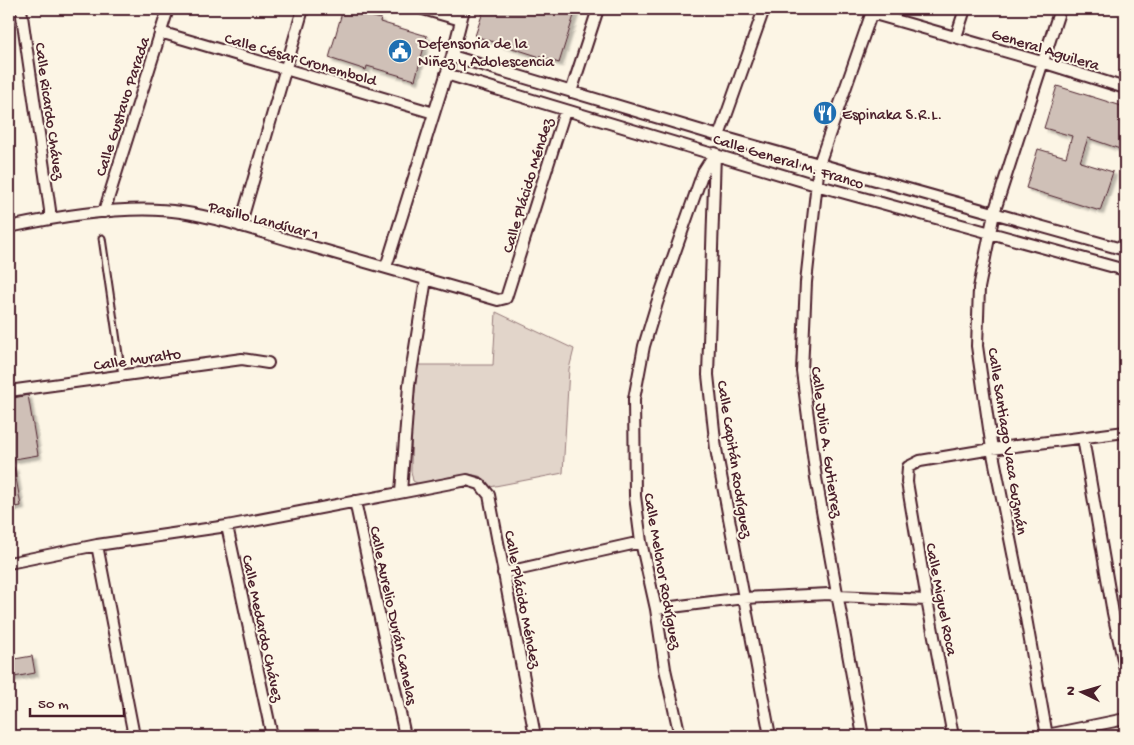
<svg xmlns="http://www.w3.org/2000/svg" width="1134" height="745" font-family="'Gochi Hand',sans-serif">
<defs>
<filter id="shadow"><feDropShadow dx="3.5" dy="3.5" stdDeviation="1" flood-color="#0004"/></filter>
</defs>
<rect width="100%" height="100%" fill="#fcf5e5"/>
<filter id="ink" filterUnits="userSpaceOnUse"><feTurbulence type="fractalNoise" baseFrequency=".02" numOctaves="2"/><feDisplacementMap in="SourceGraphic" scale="10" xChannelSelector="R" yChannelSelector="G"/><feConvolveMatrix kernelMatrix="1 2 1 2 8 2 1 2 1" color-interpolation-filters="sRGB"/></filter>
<g filter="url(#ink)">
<path fill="#e2d5ca" stroke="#967a7a" d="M 496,312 L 574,349 L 569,369 L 563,473 L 490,487 C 487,483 484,478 479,476 C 465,471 434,481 419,484 L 413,481 L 411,471 L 412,415 L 418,365 L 493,365 Z"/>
<path fill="#cfc0b7" stroke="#4a1f2b" filter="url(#shadow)" d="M 343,9 L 381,19 L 380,22 L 427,36 L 415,80 L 367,66 L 366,70 L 329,58 Z
M 484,9 L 576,9 L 559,63 L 475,36 Z
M 1057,86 L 1125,107 L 1125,132 L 1120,149 L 1088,138 L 1080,162 L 1113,172 L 1100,211 L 1026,188 L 1038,149 L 1066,157 L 1072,136 L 1044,128 Z
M 28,395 L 38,455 L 9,460 L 9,399 Z
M 9,467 L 14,467 L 21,506 L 9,508 Z
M 32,656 L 35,673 L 9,678 L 9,660 Z"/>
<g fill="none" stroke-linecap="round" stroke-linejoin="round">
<g stroke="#4a1f2b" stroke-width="9">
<path id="service" d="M 102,238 L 122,375"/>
</g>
<g stroke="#4a1f2b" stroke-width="14">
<path id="minor" d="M 21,9 L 50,210 L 50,218
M 423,9 L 461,20
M 871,13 L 1042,62 L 1125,88
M 160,32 L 434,113
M 956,37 L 965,9
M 452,56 L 719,136 L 1125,250
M 446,74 L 816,185 L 1125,270
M 571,92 L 598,9
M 719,136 L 764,9
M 715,153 L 708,375 L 716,449 L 770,736
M 104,212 L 168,9
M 240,226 L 303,9
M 9,227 C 60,216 130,204 181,212 C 226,219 269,235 313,247 C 374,265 436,282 498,300 L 506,298 L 565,111
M 386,267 L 452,56 L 464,9
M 9,391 L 242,359 L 268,363
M 1083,438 L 1113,613 L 1125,669
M 401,492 L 409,385 L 426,279
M 355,501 L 405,736
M 227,526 L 272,736
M 97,545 L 134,736
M 9,563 L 97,545 L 227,526 L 467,480 L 480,484 L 489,495 L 535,736
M 503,573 L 641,542
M 656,609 L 744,598 L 829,594 L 837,596 L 927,600
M 1047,735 L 1125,719
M 680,736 L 665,669 L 656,609 L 641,542 L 635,496 L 634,399 L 644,346 L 657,303 L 703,172 L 715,153
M 863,736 L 816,478 L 802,371 L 806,282 L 819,164 L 873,9
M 953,736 L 927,600 L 907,482 L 908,467 L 920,461 L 992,449 L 1125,432
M 1047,736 L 1026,618 L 992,449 L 977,346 L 979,288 L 994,213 L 1060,9"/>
</g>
<use href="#service" stroke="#fcf5e5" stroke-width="5"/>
<use href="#minor" stroke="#fcf5e5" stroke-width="10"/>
</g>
</g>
<defs>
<g id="civic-disc" transform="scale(1.25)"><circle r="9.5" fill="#1f6fb2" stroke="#fcf5e5"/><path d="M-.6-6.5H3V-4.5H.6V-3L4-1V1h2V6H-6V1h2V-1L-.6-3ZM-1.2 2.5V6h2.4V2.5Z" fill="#fff"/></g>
<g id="restaurant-disc" transform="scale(1.25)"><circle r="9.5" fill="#1f6fb2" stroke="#fcf5e5"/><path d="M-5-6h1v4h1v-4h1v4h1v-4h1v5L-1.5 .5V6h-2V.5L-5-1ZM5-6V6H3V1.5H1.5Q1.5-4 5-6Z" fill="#fff"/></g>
</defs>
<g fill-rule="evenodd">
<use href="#civic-disc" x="400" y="51"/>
<use href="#restaurant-disc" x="825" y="113"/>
</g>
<g text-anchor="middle" stroke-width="4" stroke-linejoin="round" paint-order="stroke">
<g font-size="16" fill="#4a1f2b" stroke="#fcf5e5" text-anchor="start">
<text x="418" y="48">Defensoria de la<tspan x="418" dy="18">Niñez y Adolescencia</tspan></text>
<text x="842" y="119">Espinaka S.R.L.</text>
</g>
<g font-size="16" fill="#4a1f2b" stroke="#fcf5e5">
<text transform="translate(1046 48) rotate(17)" y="6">General Aguilera</text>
<text transform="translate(301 58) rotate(16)" y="6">Calle César Cronembold</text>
<text transform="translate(121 106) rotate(-72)" y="6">Calle Gustavo Parada</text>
<text transform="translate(51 111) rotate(82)" y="6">Calle Ricardo Chávez</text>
<text transform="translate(789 160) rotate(17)" y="6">Calle General M. Franco</text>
<text transform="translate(526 185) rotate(-73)" y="6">Calle Plácido Méndez</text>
<text transform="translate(264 219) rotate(15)" y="6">Pasillo Landívar 1</text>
<text transform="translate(137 358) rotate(-8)" y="6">Calle Muralto</text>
<text transform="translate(1009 441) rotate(81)" y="6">Calle Santiago Vaca Guzmán</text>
<text transform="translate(828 442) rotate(82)" y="6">Calle Julio A. Gutierrez</text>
<text transform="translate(736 459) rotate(81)" y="6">Calle Capitán Rodríguez</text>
<text transform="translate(664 571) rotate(80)" y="6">Calle Melchor Rodríguez</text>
<text transform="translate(524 599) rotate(79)" y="6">Calle Plácido Méndez</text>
<text transform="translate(943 599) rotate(79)" y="6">Calle Miguel Roca</text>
<text transform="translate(395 615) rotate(78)" y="6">Calle Aurelio Durán Canelas</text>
<text transform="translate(264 628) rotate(78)" y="6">Calle Medardo Chávez</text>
</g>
</g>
<rect width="1134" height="745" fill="none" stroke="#fcf5e5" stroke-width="30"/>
<rect x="15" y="15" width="1104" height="715" fill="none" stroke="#4a1f2b" stroke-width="2" filter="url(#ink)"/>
<g transform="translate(1082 692) rotate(275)" stroke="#fcf5e5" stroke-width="4" paint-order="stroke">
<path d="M0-4L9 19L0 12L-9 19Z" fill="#4a1f2b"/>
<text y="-8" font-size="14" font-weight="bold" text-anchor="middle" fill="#4a1f2b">N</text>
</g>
<path d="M30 708v8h94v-8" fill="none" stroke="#4a1f2b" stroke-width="2.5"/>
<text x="38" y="708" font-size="15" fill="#4a1f2b" stroke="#fcf5e5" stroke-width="4" paint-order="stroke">50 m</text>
</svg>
